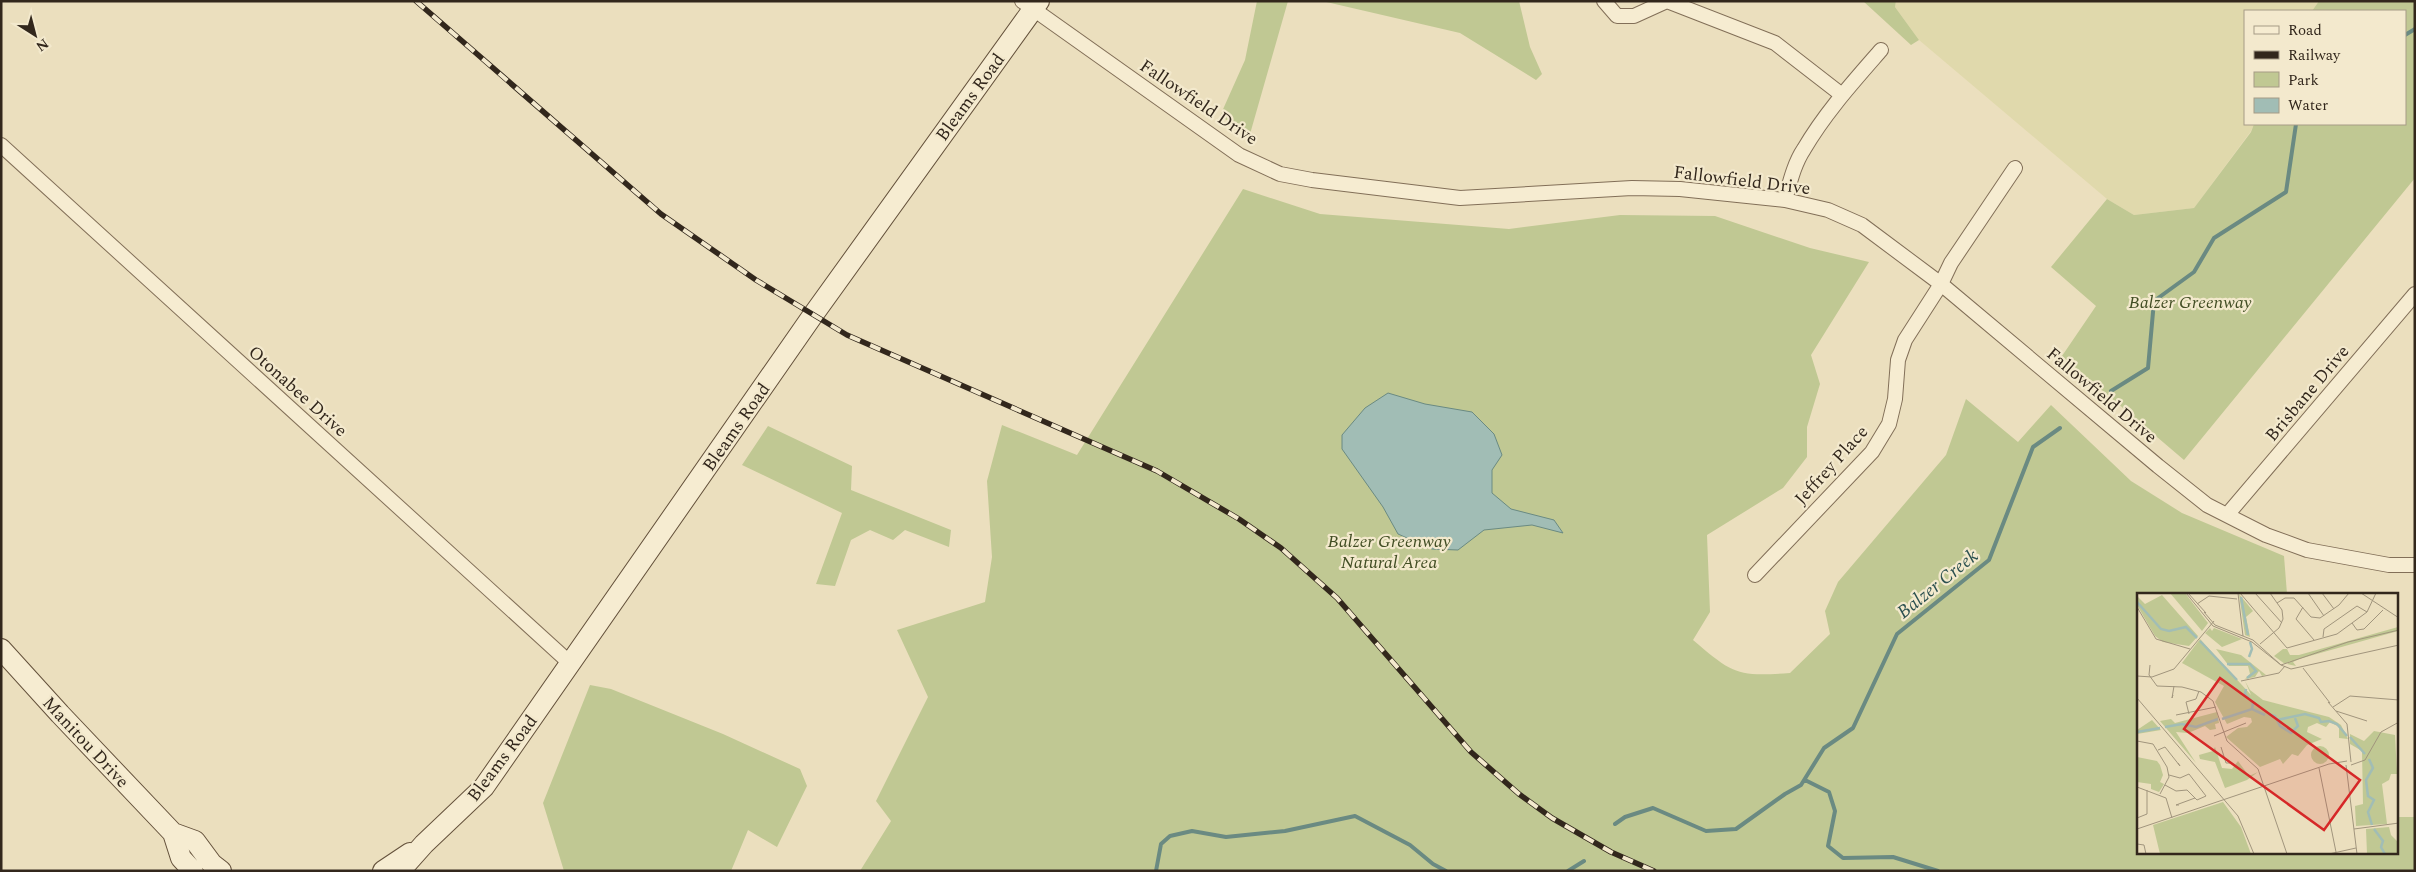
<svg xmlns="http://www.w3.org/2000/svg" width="2416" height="872" font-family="Spectral,serif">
<rect width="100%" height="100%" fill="#ebdfbe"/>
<path fill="#e0d9ac" d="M 1896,1 L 2319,1 L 2312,11 L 2245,11 L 2245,124 L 2254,124 L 2251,131 L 2194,208 L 2134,215 L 2107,199 L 1919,40 L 1895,7 Z"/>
<path fill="#c0c893" d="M 1257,1 L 1288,1 L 1250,134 L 1220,116 L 1245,60 Z
M 1322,1 L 1519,1 L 1530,47 L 1542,74 L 1536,80 L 1460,33 Z
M 1863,1 L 1896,1 L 1895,7 L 1919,40 L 1911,45 Z
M 2319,1 L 2415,1 L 2415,178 L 2184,460 L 2062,356 L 2096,306 L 2051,267 L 2107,199 L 2134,215 L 2194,208 L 2251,132 L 2254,124 L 2405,124 L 2405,11 L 2312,11 Z
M 1243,189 L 1320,214 L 1509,229 L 1620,215 L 1715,216 L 1810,248 L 1869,262 L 1811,355 L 1820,384 L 1807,427 L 1807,457 L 1783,488 L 1707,535 L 1710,612 L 1693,640 C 1733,674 1737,677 1790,673 L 1830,634 L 1825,611 L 1838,582 L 1946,455 L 1966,399 L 2018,442 L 2051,405 L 2131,481 L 2182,513 L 2284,556 L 2287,594 L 2138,594 L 2138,853 L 2397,853 L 2397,817 L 2415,817 L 2415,871 L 860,871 L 891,821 L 876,801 L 928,697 L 897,630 L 985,602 L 992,557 L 987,481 L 1002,425 L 1077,455 Z
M 768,426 L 852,466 L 851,490 L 951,530 L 949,547 L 905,530 L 893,540 L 870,530 L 851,540 L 835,586 L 816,584 L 842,513 L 742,465 Z
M 590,685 L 611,689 L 723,734 L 800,769 L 807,786 L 777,847 L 748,830 L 731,871 L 564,871 L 543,803 Z"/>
<path fill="#a1bdb5" stroke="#6a8a82" d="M 1388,393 L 1425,404 L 1472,412 L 1494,434 L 1502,455 L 1492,470 L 1492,493 L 1511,509 L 1554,520 L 1563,533 L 1532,525 L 1484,530 L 1458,550 L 1432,549 L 1398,534 L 1383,507 L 1342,449 L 1342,435 L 1365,408 Z"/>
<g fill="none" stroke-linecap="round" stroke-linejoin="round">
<path stroke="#6a8a82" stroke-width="4" d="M 2405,35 L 2415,29
M 2111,391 L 2148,368 L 2154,301 L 2194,272 L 2214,238 L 2286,192 L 2296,124
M 1805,780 L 1829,792 L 1835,811 L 1828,846 L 1843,858 L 1893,857 L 1938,871
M 1615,824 L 1625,817 L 1653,808 L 1706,831 L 1736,829 L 1785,794 L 1801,785 L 1824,748 L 1853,728 L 1897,634 L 1989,560 L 2033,447 L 2060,428
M 1156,871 L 1161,844 L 1170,836 L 1192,831 L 1226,837 L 1285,831 L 1355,816 L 1410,845 L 1433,864 L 1446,871
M 1568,871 L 1584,861"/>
<g stroke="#826f58" stroke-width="16">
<path id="minor" d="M 1022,1 L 1239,155 L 1280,174 L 1312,180 L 1460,198 L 1632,188 L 1680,189 L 1785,200 L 1828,210 L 1862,225 L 1941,284 L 2158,466 L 2207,505 L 2266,535 L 2307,550 L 2389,565 L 2415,565
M 1604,1 L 1617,16 L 1634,16 L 1667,1 L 1775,43 L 1842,95
M 1,145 L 571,664
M 1785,200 C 1790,182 1794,164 1804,149 C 1825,113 1854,81 1881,50
M 2227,515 L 2415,294
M 1755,575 L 1872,452 L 1889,424 L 1895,399 L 1898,360 L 1905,340 L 1941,284 L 1951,263 L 2015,168"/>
</g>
<g stroke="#64513b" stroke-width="22">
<path id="secondary" d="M 1,649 L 60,714 L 173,833 L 195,841 L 212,864 L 221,871
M 173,833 L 181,858 L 193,871
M 383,871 L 410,853
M 400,871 L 424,844 L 484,787 L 813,315 L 1039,1"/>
</g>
<use href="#minor" stroke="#f6ecd1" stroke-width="14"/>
<use href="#secondary" stroke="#f6ecd1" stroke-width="20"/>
<g stroke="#32271c" stroke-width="5.5">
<path id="rail" d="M 416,1 L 661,214 L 756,280 L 847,335 L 1157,471 L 1239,519 L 1281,548 L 1337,598 L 1471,752 L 1519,794 L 1552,818 L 1611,852 L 1654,871"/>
</g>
<use href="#rail" stroke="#f3e9cd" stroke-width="4" stroke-dasharray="11" stroke-linecap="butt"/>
</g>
<g text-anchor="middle" stroke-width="4.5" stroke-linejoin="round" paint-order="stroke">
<g font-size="18" fill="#32271c" stroke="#f3e9cd">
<text transform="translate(970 97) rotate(-54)" y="6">Bleams Road</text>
<text transform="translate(1199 102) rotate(34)" y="6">Fallowfield Drive</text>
<text transform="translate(1742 180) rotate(7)" y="6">Fallowfield Drive</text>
<text transform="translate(298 391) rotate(42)" y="6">Otonabee Drive</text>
<text transform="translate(2307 393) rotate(-50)" y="6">Brisbane Drive</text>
<text transform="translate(2102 395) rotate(40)" y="6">Fallowfield Drive</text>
<text transform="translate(736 427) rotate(-55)" y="6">Bleams Road</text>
<text transform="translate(1831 465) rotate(-48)" y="6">Jeffrey Place</text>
<text transform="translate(86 742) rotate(47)" y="6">Manitou Drive</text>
<text transform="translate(502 758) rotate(-53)" y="6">Bleams Road</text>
</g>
<g font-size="18" font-style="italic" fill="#424e24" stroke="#f3e9cd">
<text x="2190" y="308">Balzer Greenway</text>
<text x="1389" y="547">Balzer Greenway<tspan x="1389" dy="21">Natural Area</tspan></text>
</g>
<g font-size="19" font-style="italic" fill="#2c5150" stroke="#f3e9cd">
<text transform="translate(1937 583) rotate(-39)" y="7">Balzer Creek</text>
</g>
</g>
<g transform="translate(2137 593)">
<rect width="261" height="261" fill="#ebdfbe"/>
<path d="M 33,0 L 48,0 L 71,30 L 65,38 ZM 102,1 L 116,18 L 109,24 L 113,44 L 108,42 ZM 25,2 L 61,43 L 52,53 L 26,49 L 18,43 L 0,12 L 0,3 L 8,11 ZM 261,34 L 261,38 L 162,66 L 156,69 L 159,73 L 150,71 L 155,67 L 148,71 L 137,63 L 146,56 L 150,56 L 153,62 L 162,62 ZM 73,35 L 75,38 L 77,35 L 105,46 L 85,54 L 68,40 ZM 63,46 L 114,102 L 108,88 L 113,97 L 126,107 L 192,124 L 204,132 L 211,146 L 202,145 L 202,134 L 193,129 L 189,134 L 180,130 L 171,134 L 170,139 L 185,146 L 170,152 L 161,163 L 155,161 L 146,171 L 143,166 L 123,174 L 89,144 L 101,135 L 110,134 L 115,129 L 114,125 L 107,124 L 90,131 L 78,109 L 87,93 L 45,70 ZM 79,56 L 104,62 L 129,82 L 125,83 L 122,78 L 118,84 L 108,86 L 113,81 L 111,73 L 92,73 ZM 80,119 L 82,130 L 78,131 L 79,136 L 73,137 L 68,133 L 51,140 L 39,139 L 59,170 L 23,128 L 34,126 L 38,130 ZM 15,127 L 24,137 L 0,141 L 0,137 ZM 237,138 L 258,142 L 260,181 L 254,181 L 252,187 L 245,191 L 250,231 L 219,233 L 218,213 L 226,211 L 225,158 L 213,151 L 213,141 L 227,148 ZM174 162a9 9 0 1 1 18 0a9 9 0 1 1-18 0ZM 78,154 L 85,175 L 95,176 L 101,168 L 112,183 L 121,179 L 110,187 L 88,195 L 78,169 L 63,166 L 62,162 L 76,158 ZM 0,164 L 20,168 L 23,172 L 26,182 L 23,189 L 27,191 L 22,199 L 14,196 L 14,191 L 0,189 ZM 86,209 L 104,234 L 114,261 L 23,261 L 16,232 ZM 252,234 L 254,242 L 261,249 L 261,261 L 230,261 L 229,236 Z" fill="#c0c893"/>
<path fill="none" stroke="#a1bdb5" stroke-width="2.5" d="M 104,4 L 111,42M 0,9 L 24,36 L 32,38 L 49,34 L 60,45M 63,48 L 100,87M 112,64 L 115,56 L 113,49M 90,71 L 113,71 L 119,78 L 110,85M 109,96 L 108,101 L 116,110 L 115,116M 131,121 L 138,123 L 143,133 L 154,140 L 161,133 L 158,125M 85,126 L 115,116 L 128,122M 140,127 L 168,121 L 182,125 L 184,129 L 192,128 L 200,131 L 210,143M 28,134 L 45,131 L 59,134 L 81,126M 0,139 L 23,135M 213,144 L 228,161M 232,166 L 236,175 L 229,187 L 231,203 L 237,207 L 231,219 L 235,232M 237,236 L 246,248 L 244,254 L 248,261"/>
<path fill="none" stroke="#a1957d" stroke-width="1" d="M 49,0 L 76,33 L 115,49 L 144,72 L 211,49 L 262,37M 51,0 L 69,20M 101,0 L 106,43M 103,0 L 150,55 L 200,41 L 230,19 L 239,0M 118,0 L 145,30M 171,0 L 187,23M 185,0 L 197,16M 224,0 L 262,25M 140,10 L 148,5 L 157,5 L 174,24 L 183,25 L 202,12 L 212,0M 60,11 L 72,3 L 100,6M 0,14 L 19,46 L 53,56M 166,14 L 159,26 L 177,47M 67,19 L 78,32 L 116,47 L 144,72 L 154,76 L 262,52M 215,30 L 220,37 L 227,36 L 246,17M 186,44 L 187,36 L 220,13 L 230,19M 123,51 L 142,35 L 146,26 L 145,17 L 133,0M 13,72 L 12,82 L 20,93 L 45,94 L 64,99 L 76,108 L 90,148 L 121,176 L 150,261M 166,75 L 193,110M 0,83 L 15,84 L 37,76 L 77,28M 104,88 L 142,80 L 148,73M 36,102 L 35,105 L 37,93M 0,105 L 101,223 L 117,261M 191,109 L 210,131 L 214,169M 196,114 L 213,103 L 262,107M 199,118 L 230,128M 52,121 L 49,109 L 59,106 L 62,98M 39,122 L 79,114M 77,143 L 109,130M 0,148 L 16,151 L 30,174 L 32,184 L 23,201M 84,154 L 89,170 L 93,170 L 90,167M 21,157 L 28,154 L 43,173 L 41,170M 209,172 L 220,261M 214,172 L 228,167 L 244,139 L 262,129M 182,175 L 199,259M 28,192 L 39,198 L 50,197 L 60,207 L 69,203 L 52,181 L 43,185 L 32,182M 0,194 L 29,205 L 35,225M 42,212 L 39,212 L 58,205M 0,225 L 10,221 L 10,197M 0,236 L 192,171 L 210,168M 217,236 L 262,230M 0,251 L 7,252 L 9,261M 192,261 L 219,255"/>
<path fill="#d62828" fill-opacity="0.15" stroke="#d62828" stroke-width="2.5" d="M 83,85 L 223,187 L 187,237 L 47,136 Z"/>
<rect width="261" height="261" fill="none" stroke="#32271c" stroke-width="2.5"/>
</g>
<rect width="2416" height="872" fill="none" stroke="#32271c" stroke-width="5"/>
<rect x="2244" y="10" width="162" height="115" fill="#f3e9cd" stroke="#a69b86"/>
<rect x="2254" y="26" width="25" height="8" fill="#f6ecd1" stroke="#a69b86"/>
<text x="2288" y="35" font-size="15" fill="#32271c">Road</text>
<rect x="2254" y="51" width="25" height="8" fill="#32271c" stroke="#a69b86"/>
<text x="2288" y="60" font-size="15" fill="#32271c">Railway</text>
<rect x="2254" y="72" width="25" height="15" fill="#c0c893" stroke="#a69b86"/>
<text x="2288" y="85" font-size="15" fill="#32271c">Park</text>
<rect x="2254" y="98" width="25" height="15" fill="#a1bdb5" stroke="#a69b86"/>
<text x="2288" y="110" font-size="15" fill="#32271c">Water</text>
<g transform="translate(35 35) rotate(144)" stroke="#f3e9cd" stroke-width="4" paint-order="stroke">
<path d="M0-4L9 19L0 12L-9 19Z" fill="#32271c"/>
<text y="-8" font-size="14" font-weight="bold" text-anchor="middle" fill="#32271c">N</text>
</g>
</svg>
